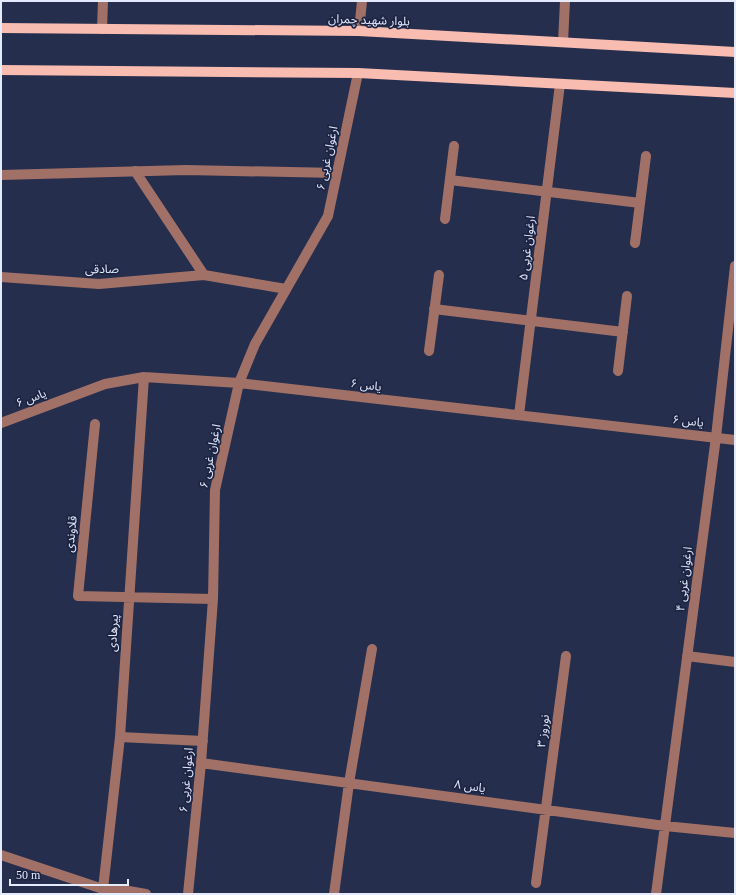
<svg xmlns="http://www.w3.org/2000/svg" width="736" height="895" font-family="'Times New Roman','Noto Sans Arabic',serif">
<rect width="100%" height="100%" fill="#262e4d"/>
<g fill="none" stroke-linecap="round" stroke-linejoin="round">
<path stroke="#a17168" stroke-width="10" d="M 102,29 L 103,1
M 359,31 L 362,1
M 563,42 L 565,1
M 135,171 L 204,275 L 286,289
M 1,175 L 186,170 L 337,173
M 450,180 L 640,203
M 445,219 L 454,146
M 635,243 L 646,156
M 1,277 L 99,284 L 204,275
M 434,309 L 623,332
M 429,351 L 439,275
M 618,371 L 627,296
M 519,415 L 560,84
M 1,423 L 105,384 L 144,377 L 239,383 L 735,440
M 95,424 L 78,596 L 213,599
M 687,656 L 735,662
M 120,737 L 203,741
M 201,763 L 665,826 L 735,833
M 1,855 L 103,889 L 117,889 L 146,894
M 536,883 L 566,656
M 103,889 L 120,737 L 144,377
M 188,894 L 201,763 L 213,599 L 215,490 L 239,383 L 255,344 L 328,216 L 358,73
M 334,894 L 349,783 L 372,649
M 656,894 L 716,437 L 735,266"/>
<path stroke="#f9bcb1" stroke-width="10" d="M 1,28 L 359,31 L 735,52
M 1,70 L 358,73 L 735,93"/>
</g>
<g text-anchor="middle" stroke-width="3.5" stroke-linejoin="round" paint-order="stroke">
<g font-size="12" fill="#e4ebff" stroke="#1c2442">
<text transform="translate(369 20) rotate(2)" y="4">بلوار شهید چمران</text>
<text transform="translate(327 158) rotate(-78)" y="4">ارغوان غربی ۶</text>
<text transform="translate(527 248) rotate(-83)" y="4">ارغوان غربی ۵</text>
<text transform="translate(102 269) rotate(-1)" y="4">صادقی</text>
<text transform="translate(366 385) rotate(7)" y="4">یاس ۶</text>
<text transform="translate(31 398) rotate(-21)" y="4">یاس ۶</text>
<text transform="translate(688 421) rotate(6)" y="4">یاس ۶</text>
<text transform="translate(210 456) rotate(-78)" y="4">ارغوان غربی ۶</text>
<text transform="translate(71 534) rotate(-84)" y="4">قلاوندی</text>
<text transform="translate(684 579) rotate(-83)" y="4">ارغوان غربی ۴</text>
<text transform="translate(113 633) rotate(-87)" y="4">پیرهادی</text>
<text transform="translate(543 731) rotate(-83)" y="4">نوروز ۳</text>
<text transform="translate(186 780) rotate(-85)" y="4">ارغوان غربی ۶</text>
<text transform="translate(470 786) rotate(8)" y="4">یاس ۸</text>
</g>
</g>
<rect width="736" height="895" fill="none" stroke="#e4ebff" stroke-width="4"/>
<path d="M10 879v6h118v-6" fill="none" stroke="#e4ebff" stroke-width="2"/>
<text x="16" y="879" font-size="12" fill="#e4ebff" stroke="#1c2442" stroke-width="3" paint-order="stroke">50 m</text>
</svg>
